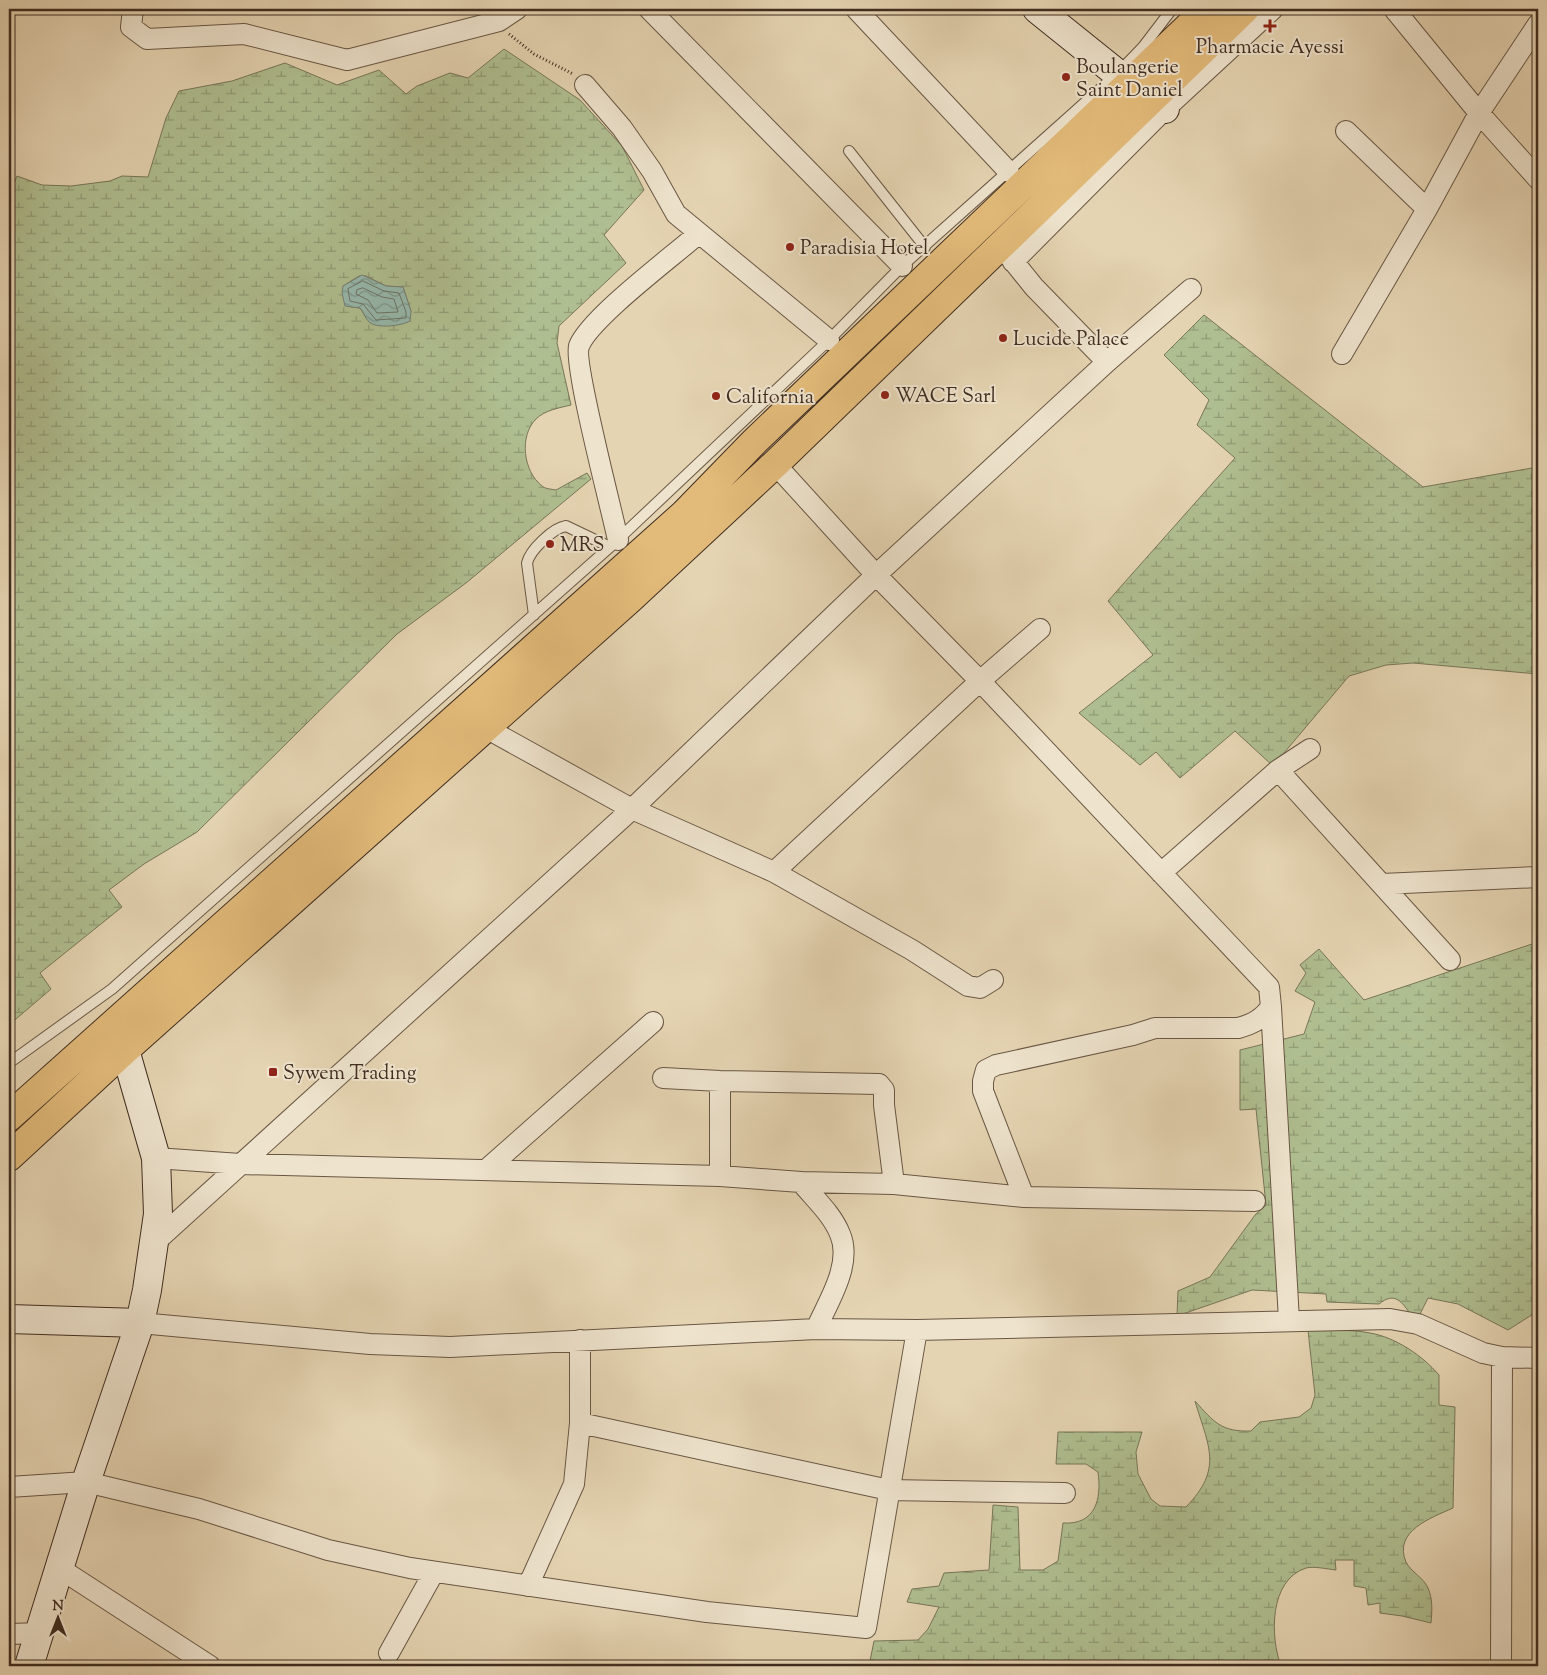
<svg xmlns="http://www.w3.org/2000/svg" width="1547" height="1675" font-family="'Sorts Mill Goudy',serif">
<defs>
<pattern id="wetland-marsh" width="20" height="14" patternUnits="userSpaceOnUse" patternTransform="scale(1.25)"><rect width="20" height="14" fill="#afbe90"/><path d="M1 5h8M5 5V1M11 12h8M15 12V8" fill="none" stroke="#909b75"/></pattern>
<pattern id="water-waves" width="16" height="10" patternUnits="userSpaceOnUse" patternTransform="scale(1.25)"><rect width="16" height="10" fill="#96b8ac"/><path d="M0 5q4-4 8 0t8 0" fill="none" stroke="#7c968c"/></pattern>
</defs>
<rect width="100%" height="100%" fill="#e5d4b2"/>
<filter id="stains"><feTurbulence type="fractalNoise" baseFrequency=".004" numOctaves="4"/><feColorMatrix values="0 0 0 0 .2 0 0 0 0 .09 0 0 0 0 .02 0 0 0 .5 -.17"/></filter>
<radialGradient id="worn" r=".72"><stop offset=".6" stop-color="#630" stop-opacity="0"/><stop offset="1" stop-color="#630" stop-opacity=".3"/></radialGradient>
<path fill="url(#wetland-marsh)" stroke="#787658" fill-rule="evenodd" d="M 504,49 L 580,100 L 622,146 L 644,190 L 604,235 L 626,263 L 559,326 L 557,343 L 571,405 C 559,408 545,410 536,419 C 519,436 523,471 542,486 C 545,489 551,489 556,490 L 587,473 L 591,479 L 466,583 L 397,634 L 197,832 L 144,864 L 109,890 L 122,907 L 40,973 L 51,989 L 9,1025 L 9,196 L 17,176 L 42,185 L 71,186 L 110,181 L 122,176 L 148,177 L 166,118 L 179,91 L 232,81 L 285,63 L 337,85 L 379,70 L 406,94 L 417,86 L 450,73 L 468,78 ZM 359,276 L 366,276 L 386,286 L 403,287 L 411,311 L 367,319 L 360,308 L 351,307 L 343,286 Z
M 1204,315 L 1423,487 L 1538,467 L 1538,674 L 1413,663 L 1386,665 L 1349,676 L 1273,766 L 1235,731 L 1180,778 L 1156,752 L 1140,765 L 1079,713 L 1153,655 L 1108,601 L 1235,458 L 1197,425 L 1209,400 L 1164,355 Z
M 1538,942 L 1538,1311 L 1508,1330 L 1458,1304 L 1428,1298 L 1420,1314 L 1411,1315 C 1402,1302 1395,1291 1379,1304 L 1327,1302 L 1326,1294 L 1252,1290 L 1177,1316 L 1178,1291 L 1210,1277 L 1255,1215 L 1266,1205 L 1256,1109 L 1240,1110 L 1240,1050 L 1304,1034 L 1315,1002 L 1295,991 L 1306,973 L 1300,965 L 1319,949 L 1364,1000 Z
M 1308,1330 C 1328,1331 1351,1329 1370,1333 C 1395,1337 1423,1356 1439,1375 L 1439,1405 L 1455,1407 L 1453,1508 C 1431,1518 1393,1531 1406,1562 C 1411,1572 1424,1578 1428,1588 C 1433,1599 1432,1612 1431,1623 L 1402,1616 L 1380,1613 L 1380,1603 L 1368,1605 L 1366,1588 L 1354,1586 L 1354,1560 L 1335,1560 L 1336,1570 C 1327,1569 1314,1566 1306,1568 C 1269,1580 1270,1637 1281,1666 L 869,1666 L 874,1641 L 918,1640 L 928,1629 L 939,1607 L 907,1602 L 912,1589 L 939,1586 L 944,1573 L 989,1570 L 993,1505 L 1018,1507 L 1020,1570 L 1043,1570 L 1058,1561 L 1063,1523 C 1095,1525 1102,1500 1098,1472 L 1086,1464 L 1056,1464 L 1058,1432 L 1142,1432 L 1136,1452 L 1138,1474 L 1151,1499 L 1160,1506 L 1186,1507 C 1224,1468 1208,1446 1195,1401 C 1214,1422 1221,1432 1251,1431 L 1260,1422 L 1299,1417 L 1311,1408 L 1315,1395 Z"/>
<path fill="url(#water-waves)" stroke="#748074" d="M 362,275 L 386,286 L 403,287 L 411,311 L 410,321 C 401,326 377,329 369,322 C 365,318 364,312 360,308 L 345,306 L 342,293 L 343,286 Z"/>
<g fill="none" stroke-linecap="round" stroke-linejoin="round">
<path stroke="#6b7266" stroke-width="1" d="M 363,281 L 384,291 L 399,293 L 406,312 L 406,318 L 376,320 L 363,304 L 350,301 L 348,289 Z
M 363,288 L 382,297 L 394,299 L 398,312 L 377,313 L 368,300 L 356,294 L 357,290 Z"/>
<g stroke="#695744" stroke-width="12">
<path id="lane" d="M 849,151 L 925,247
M 534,615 L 527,563 C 530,550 553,528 566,526 L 610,547
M 9,1063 L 112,989 L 610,547 L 829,340 L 902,266 L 1118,73 L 1143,47 L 1172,9"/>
</g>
<g stroke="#695744" stroke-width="22">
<path id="street" d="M 133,9 L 131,27 L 147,39 L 244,34 L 347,60 L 499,21 L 517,9
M 649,9 L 902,266
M 856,9 L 1009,172
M 1394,9 L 1479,113 L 1538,179
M 585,85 L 622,128 L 652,171 L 676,214 L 829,340
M 1346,131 L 1427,209
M 1005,251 L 1034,287 L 1107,362
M 1013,262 L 1165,109 L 1273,9
M 1342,354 L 1427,209 L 1479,113 L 1538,24
M 775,464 L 876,575 L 980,681 L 1269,987 L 1271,1007 C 1262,1019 1253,1024 1238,1028 L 1155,1028 L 1133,1035 L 996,1065 L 986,1070 L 983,1081 L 983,1091 L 1024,1197
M 618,540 C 612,511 573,363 579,346 C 590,318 672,257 698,234
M 486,728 L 632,809 L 774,872 L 912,950 L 968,986 L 980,988 L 993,980
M 1278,770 L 1450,960
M 774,872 L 980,681 L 1040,629
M 1161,873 L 1278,770 L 1310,749
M 1382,884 L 1538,877
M 1271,1007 L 1289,1320
M 663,1078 L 720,1081 L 879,1084 L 884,1090 L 884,1105 L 894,1184
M 720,1081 L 720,1176
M 156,1158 L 240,1164 L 720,1176 L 801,1182 L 894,1184 L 1024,1197 L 1255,1201
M 487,1169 L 653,1022
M 801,1182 C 814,1198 832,1214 840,1234 C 853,1264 828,1302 816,1329
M 154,1243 L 632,809 L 876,575 L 1107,362 L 1191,289
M 140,1323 L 370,1344 L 450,1347 L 816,1329 L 917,1330 L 1390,1319 L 1418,1324 L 1483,1353 L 1502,1357 L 1538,1358
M 580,1423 L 889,1490 L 1065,1493
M 9,1487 L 86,1482 L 199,1509 L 328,1550 L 410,1568 L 707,1612 L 866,1628 L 917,1330
M 59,1568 L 210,1666
M 528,1586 L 574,1484 L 580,1423 L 580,1340
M 9,1634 L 41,1633
M 389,1653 L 434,1572
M 1501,1666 L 1502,1357"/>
</g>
<g stroke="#402d20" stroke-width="30">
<path id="secondary" d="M 1037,9 L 1129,83 L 1165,109
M 9,1319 L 140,1323
M 29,1666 L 86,1482 L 140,1323 L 147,1290 L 158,1214 L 156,1158 L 125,1050"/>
</g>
<g stroke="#402d20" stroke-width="30">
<path id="highway" d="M 9,1117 L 684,514 L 755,441 L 1207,9
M 9,1157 L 125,1050 L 631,598 L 775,464 L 1245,9"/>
</g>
<path stroke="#402d20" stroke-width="3" stroke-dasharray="1 2.5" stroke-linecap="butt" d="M 509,34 L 534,54 L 573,74"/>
<use href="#lane" stroke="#eee3cd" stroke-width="10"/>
<use href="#street" stroke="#eee3cd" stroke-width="20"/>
<use href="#secondary" stroke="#eee3cd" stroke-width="28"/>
<use href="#highway" stroke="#e2ba79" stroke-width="28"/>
</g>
<g fill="#8f2418" stroke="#eee3cd" stroke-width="2">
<path d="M1267.5 18.5h5v5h5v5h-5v5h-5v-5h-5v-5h5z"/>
<circle cx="1066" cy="77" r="5"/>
<circle cx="790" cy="247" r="5"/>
<circle cx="1003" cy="338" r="5"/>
<circle cx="885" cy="395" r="5"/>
<circle cx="716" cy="396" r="5"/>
<circle cx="550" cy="544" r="5"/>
<rect x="268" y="1067" width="10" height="10" rx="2.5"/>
</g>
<g text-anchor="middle" stroke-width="4" stroke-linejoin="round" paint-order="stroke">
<g font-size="20" fill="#402d20" stroke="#eee3cd" text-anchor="start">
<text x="1270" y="53" text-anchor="middle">Pharmacie Ayessi</text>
<text x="1076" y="73">Boulangerie<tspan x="1076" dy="23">Saint Daniel</tspan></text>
<text x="800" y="254">Paradisia Hotel</text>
<text x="1013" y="345">Lucide Palace</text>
<text x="895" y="402">WACE Sarl</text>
<text x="726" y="403">California</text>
<text x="560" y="551">MRS</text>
<text x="283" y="1079">Sywem Trading</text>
</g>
</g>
<rect width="1547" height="1675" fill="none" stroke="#e5d4b2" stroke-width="30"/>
<rect x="10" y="10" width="1527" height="1655" fill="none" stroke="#402d20" stroke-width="2.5"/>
<rect x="15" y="15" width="1517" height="1645" fill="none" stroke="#402d20"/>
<g transform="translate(58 1618)" stroke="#eee3cd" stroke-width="4" paint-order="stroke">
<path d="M0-4L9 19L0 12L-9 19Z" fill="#402d20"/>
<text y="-8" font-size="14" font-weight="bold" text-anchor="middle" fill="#402d20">N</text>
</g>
<rect width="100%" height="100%" filter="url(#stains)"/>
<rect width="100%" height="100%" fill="url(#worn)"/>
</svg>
